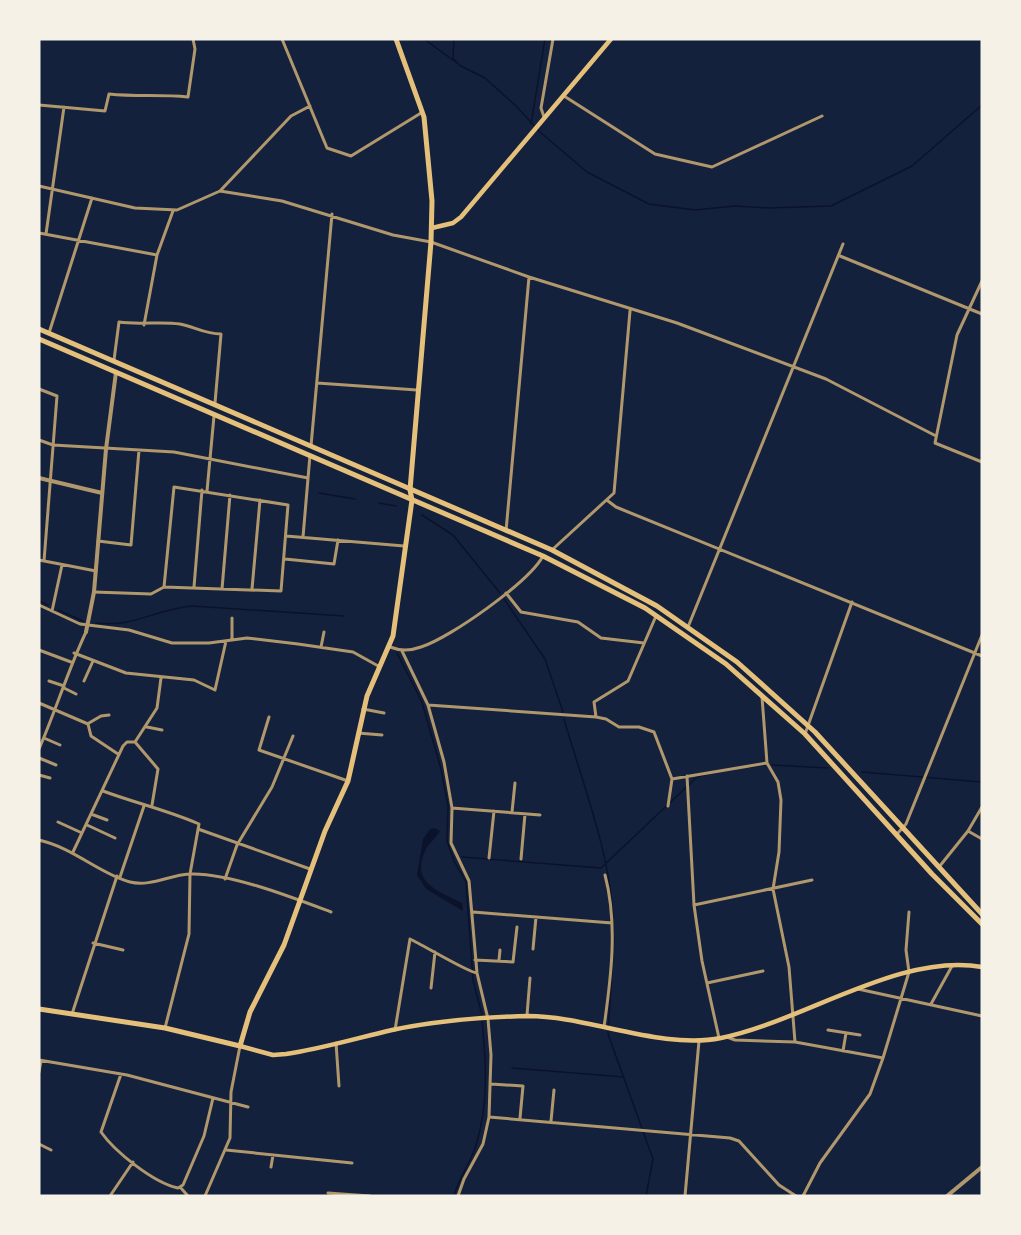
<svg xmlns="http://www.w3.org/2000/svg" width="1021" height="1235" font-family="Manrope,sans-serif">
<rect width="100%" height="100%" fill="#14213d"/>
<path fill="#0b132b" d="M 435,828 L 440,831 C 437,837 430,842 426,849 C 409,884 440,891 462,903 L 463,911 L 426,889 L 417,875 L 423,839 L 430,829 Z"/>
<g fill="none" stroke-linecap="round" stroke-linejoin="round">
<path stroke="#0b132b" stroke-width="1.5" d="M 424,39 L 457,63
M 454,39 L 453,58 L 459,65 L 485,78 L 516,106 L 540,132 L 587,172 L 649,204 L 695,210 L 735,206 L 769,208 L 831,206 L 912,166 L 982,105
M 531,124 L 545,39
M 319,493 L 355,499
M 379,503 L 396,506
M 422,515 L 453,535 L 500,593
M 504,599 L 545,659 L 563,712
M 39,601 L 48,605
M 58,610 L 83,621
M 96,623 C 133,628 156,609 192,606 L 344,616
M 397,653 L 422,702 L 441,769 L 448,806 L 447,841 L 454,861 L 466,882 L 473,980 L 482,1015
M 564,719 C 582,782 612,858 613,922
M 772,765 L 828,768
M 750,767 L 764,765
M 862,772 L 982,782
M 462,857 L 601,868 L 697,777 L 707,774
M 614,936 L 608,1034 L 653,1159 L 646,1196
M 512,1068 L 624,1077
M 454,1196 C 459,1177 471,1163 476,1145 C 489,1104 486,1062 482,1020"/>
<path stroke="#b1986c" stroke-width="3" d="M 282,39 L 327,148 L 351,156 L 421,113
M 564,96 L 655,154 L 712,167 L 822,116
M 39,105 L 105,111 L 109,94 C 136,97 161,94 188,97 L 195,49 L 193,39
M 544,117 L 541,108 L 553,39
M 39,186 L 135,208 L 177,210 L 220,191 L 291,116 L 310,106
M 220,191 L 282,201 L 393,235 L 431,242 L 529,277 L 677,323 L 826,379 L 936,436
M 39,233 L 157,255
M 46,234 L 64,107
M 840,256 L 982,314
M 982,281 L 957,335 L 935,443 L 982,462
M 144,325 L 157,255 L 173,211
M 49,333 L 92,198
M 114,360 L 119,322 C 139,325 162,321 180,324 C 195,327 205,334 221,334 L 215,403
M 317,383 L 417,390
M 39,389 L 57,396 L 44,561
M 39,440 L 53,445 L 174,452 L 308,478
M 311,446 L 332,214
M 207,491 L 214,416
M 608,501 L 616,507 L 982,656
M 506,531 L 529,277
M 286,536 L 404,546
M 303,537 L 310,455
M 98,541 L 131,545 L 139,450
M 553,549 L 614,493 L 630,311
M 285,559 L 334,564 L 338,540
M 39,560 L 96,571
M 194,587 L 202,490
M 222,589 L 230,495
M 252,589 L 260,500
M 94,592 L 151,594 L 164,587 L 281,591 L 288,505 L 174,487 L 164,587
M 506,593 L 521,612 L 578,622 L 601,638 L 644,643
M 39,605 L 80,624 L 129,630 L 172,643 L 209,643 L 247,638 L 298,644 L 353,652 L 380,667
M 52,611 L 62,565
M 232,618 L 232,640
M 688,627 L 843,244
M 321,647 L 324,632
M 390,647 C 400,651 410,651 421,647 C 450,638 529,582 543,556
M 39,650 L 71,662
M 402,651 L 428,705 L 444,762 L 452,808 L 451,843 L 469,881 L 477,973 L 488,1019 L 491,1055 L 489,1117 L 483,1144 L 464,1179 L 458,1196
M 74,653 L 126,673 L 194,680 L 215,690 L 226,641
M 49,681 L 64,686
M 84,681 L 93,661
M 64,688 L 76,694
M 762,697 L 767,763 L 778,782 L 781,800 L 779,852 L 773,889 L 789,967 L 795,1042
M 39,703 L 88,724 L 91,736 L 118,754
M 428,705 L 596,717 L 606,719 L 619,727 L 639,727 L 654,732 L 672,779 L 767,763
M 363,709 L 384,713
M 269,717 L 259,750 L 348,781
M 596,717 L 594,702 L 628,681 L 656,616
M 89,723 L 101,716 L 109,715
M 147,727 L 162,730
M 358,733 L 382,735
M 805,734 L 852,602
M 44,738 L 60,745
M 135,742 L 158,769 L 152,805
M 39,749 C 56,710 68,670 86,632
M 39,758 L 56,765
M 39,775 L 50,778
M 687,776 L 694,905 L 702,961 L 719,1038
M 103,791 C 135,803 167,810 199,824 L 190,874 L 189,934 L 165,1028
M 668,806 L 672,779
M 452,808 L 540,815
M 512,812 L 515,783
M 91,814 L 107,820
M 58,822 L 82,833
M 87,825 L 115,838
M 198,829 L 310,869
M 968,831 L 982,839
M 897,834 L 906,824 L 982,635
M 39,840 C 74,848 100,874 130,882 C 150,887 170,875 189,874 C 228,872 294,898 331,912
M 73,852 L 123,746 L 127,742 L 135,742 L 157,708 L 161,678
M 489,858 L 494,811
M 521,859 L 525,814
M 939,867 L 968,831 L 982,807
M 120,877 L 144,806
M 225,879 L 237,845 L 272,787 L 293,736
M 694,905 L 812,880
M 473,912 L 612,923
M 93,943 L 123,950
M 533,949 L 536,917
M 475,960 L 513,962 L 517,927
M 499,960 L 500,950
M 707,983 L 763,971
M 431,988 L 435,952
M 858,989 L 982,1016
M 931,1004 L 952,966
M 72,1014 L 117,876
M 527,1015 L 530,978
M 604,1027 C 611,978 618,924 605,875
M 395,1030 L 410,939 C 423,945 469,973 477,973
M 828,1030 L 860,1035
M 727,1037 L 735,1040 L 795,1042 L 883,1058
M 336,1043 L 339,1086
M 843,1051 L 846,1033
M 39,1060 L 127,1075 L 248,1107
M 39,1072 L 41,1061
M 121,1074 L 101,1132 C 115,1152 154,1183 178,1188 L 183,1185 L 204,1136 L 213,1098
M 491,1084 L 523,1086 L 520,1118
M 489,1117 L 730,1138 L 739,1141 L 779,1185 L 796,1196
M 551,1121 L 554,1090
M 39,1144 L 51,1150
M 226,1150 L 352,1163
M 271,1167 L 273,1155
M 180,1187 L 188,1196
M 328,1193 L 370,1196
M 110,1196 L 133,1162
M 205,1196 L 230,1138 L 231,1092 L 240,1046
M 685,1196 L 699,1041
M 803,1196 L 820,1163 L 870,1094 L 883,1058 L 909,972 L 906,950 L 909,912"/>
<path stroke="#b1986c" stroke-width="4" d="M 39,478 L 102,493
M 86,632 L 94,592 L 106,449 L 116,372
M 947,1196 L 982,1167"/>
<path stroke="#e5c07b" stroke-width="4.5" d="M 432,228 L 453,223 L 461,217 L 611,39
M 240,1046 L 273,1055 L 286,1054 C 321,1049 357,1038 392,1030 C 435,1021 483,1017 528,1016 C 588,1016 661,1050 721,1038 C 802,1022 900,952 982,967"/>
<path stroke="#e5c07b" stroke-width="5" d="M 39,1009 L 165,1028 L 240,1046 L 250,1012 L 284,945 L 325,831 L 348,781 L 367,696 L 393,636 L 412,500 L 410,490 L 431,242 L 432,201 L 424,117 L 396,39"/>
<path stroke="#e5c07b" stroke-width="5" d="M 39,329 L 552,550 L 657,606 L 737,662 L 815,732 L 982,914
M 39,339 L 543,556 L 645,608 L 726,664 L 805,734 L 932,874 L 982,924"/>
</g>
<rect width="1021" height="1235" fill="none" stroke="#f6f1e7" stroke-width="81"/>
</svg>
